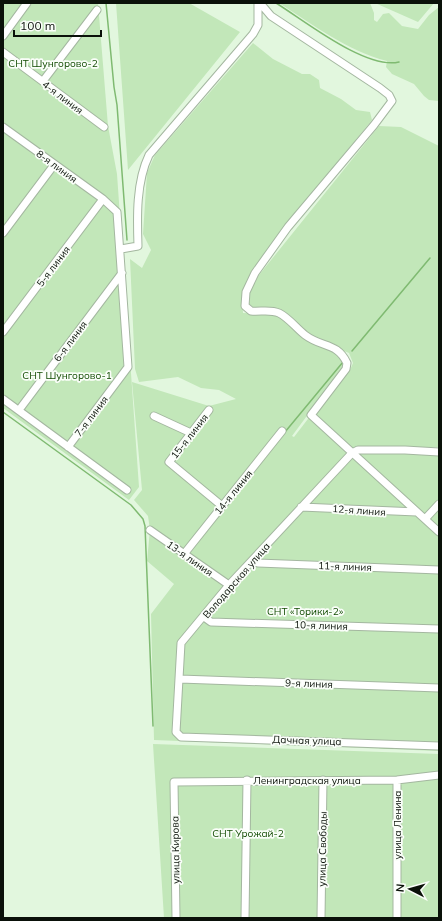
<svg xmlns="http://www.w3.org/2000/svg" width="442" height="921" font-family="Mulish,sans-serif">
<rect width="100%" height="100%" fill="#e2f7de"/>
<path fill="#c2e7b9" d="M 3,3 L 98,3 L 108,126 L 117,174 L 139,487 L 129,500 L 3,408 Z
M 116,3 L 189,3 L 240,32 L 128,170 Z
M 279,3 L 370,3 L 374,13 L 374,20 L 377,22 L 383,14 L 389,13 L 402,26 L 418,29 L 429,15 L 439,7 L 439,101 L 429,100 L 424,96 L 414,84 L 392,74 L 386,67 L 387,61 C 347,51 314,25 279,3 Z
M 375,3 L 434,3 L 418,22 Z
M 253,43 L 273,59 L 302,74 L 310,74 L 319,80 L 320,88 L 341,99 L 356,110 L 370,112 L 372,120 L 287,224 L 247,280 L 242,299 L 243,313 L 277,314 L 332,349 L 346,363 L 292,436 L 294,437 L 311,415 L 352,453 L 439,452 L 439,751 L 154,740 L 151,614 L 174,584 L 147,561 L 150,530 L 148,516 L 134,500 L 142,490 L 132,382 L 209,406 L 236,399 L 219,390 L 201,388 L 178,377 L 139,382 L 135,369 L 130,259 L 142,268 L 151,250 L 143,234 L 147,173 L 155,155 Z
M 379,126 L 401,127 L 439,146 L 439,447 L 369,447 L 352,449 L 315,413 L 350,370 L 353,363 L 349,353 L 317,340 L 293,322 L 253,307 L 249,304 L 250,292 L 259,275 Z
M 153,744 L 439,754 L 439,918 L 164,918 Z"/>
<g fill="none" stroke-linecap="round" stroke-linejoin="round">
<path stroke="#7fba71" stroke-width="1.5" d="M 106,3 L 114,87 L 117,105 L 127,240
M 276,3 C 305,21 366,70 399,62
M 352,351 L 430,258
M 3,412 L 131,505 L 143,519 L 145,526 L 153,726
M 285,432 L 343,362
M 373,747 L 393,748"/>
<g stroke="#a4b7a0" stroke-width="9">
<path id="minor" d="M 260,3 L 271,16 L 380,88 L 389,95 L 392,101 L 374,125 L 288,227 L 255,273 L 246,292 L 245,306 L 251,311 C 260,312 270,309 279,313 C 289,318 296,328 305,335 C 322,348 337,342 347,363 L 346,369 L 311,415 L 439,532
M 3,36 L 27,3
M 3,52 L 104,127
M 43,81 L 97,10
M 3,127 L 103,199 L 117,212 L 128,367 L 68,447
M 3,233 L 54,165
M 121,249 L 138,246 C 137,217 136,182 149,155 L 253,34 L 258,25 L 258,3
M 3,332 L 103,199
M 3,399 L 127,490
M 19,410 L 122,273
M 209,410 L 169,462 L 222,506
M 154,416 L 191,433
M 439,452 L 405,450 L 358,450 L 352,453 L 229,585 L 181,643 L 176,732 L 181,737 L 439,746
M 301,507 L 417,512
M 425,519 L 439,504
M 150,530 L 229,585
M 184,554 L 282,431
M 252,561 L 258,563 L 439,570
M 204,617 L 211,622 L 439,629
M 180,679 L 439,688
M 397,780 L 397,918
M 176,918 L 174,782 L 397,780 L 439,775
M 245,918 L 247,780
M 321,918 L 323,780"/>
</g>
<use href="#minor" stroke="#fff" stroke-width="7"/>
</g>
<g text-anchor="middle" stroke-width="3.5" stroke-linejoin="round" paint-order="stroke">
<g font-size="10" fill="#114b00" stroke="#fafef9">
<text x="53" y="67">СНТ Шунгорово-2</text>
<text x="67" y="379">СНТ Шунгорово-1</text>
<text x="305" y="615">СНТ «Торики-2»</text>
<text x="248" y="837">СНТ Урожай-2</text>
</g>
<g font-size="10" fill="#0a1109" stroke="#fafef9">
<text transform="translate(63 97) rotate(37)" y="4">4-я линия</text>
<text transform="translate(57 166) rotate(36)" y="4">8-я линия</text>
<text transform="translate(53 266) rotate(-53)" y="4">5-я линия</text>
<text transform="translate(70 341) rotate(-53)" y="4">6-я линия</text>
<text transform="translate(91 416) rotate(-53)" y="4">7-я линия</text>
<text transform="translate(189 436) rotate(-52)" y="4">15-я линия</text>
<text transform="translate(233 492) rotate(-51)" y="4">14-я линия</text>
<text transform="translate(359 510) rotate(4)" y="4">12-я линия</text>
<text transform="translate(190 558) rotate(35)" y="4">13-я линия</text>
<text transform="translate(345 566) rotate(2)" y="4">11-я линия</text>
<text transform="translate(236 580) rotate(-49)" y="4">Володарская улица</text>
<text transform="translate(321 625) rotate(2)" y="4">10-я линия</text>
<text transform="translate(309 683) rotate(2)" y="4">9-я линия</text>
<text transform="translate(307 740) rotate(2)" y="4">Дачная улица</text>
<text x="307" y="784">Ленинградская улица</text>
<text transform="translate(397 825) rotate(-90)" y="4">улица Ленина</text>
<text transform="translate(322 849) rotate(-89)" y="4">улица Свободы</text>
<text transform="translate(175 850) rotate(-91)" y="4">улица Кирова</text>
</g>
</g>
<rect width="442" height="921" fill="none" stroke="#0a1109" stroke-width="8"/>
<g transform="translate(410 889) rotate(276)" stroke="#fafef9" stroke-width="3" paint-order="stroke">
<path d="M0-3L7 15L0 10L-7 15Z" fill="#0a1109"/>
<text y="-6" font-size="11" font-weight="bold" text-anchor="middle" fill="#0a1109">N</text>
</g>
<path d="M14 30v6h87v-6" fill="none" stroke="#0a1109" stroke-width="2"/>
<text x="20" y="30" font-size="12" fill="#0a1109" stroke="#fafef9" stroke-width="3" paint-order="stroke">100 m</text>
</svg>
